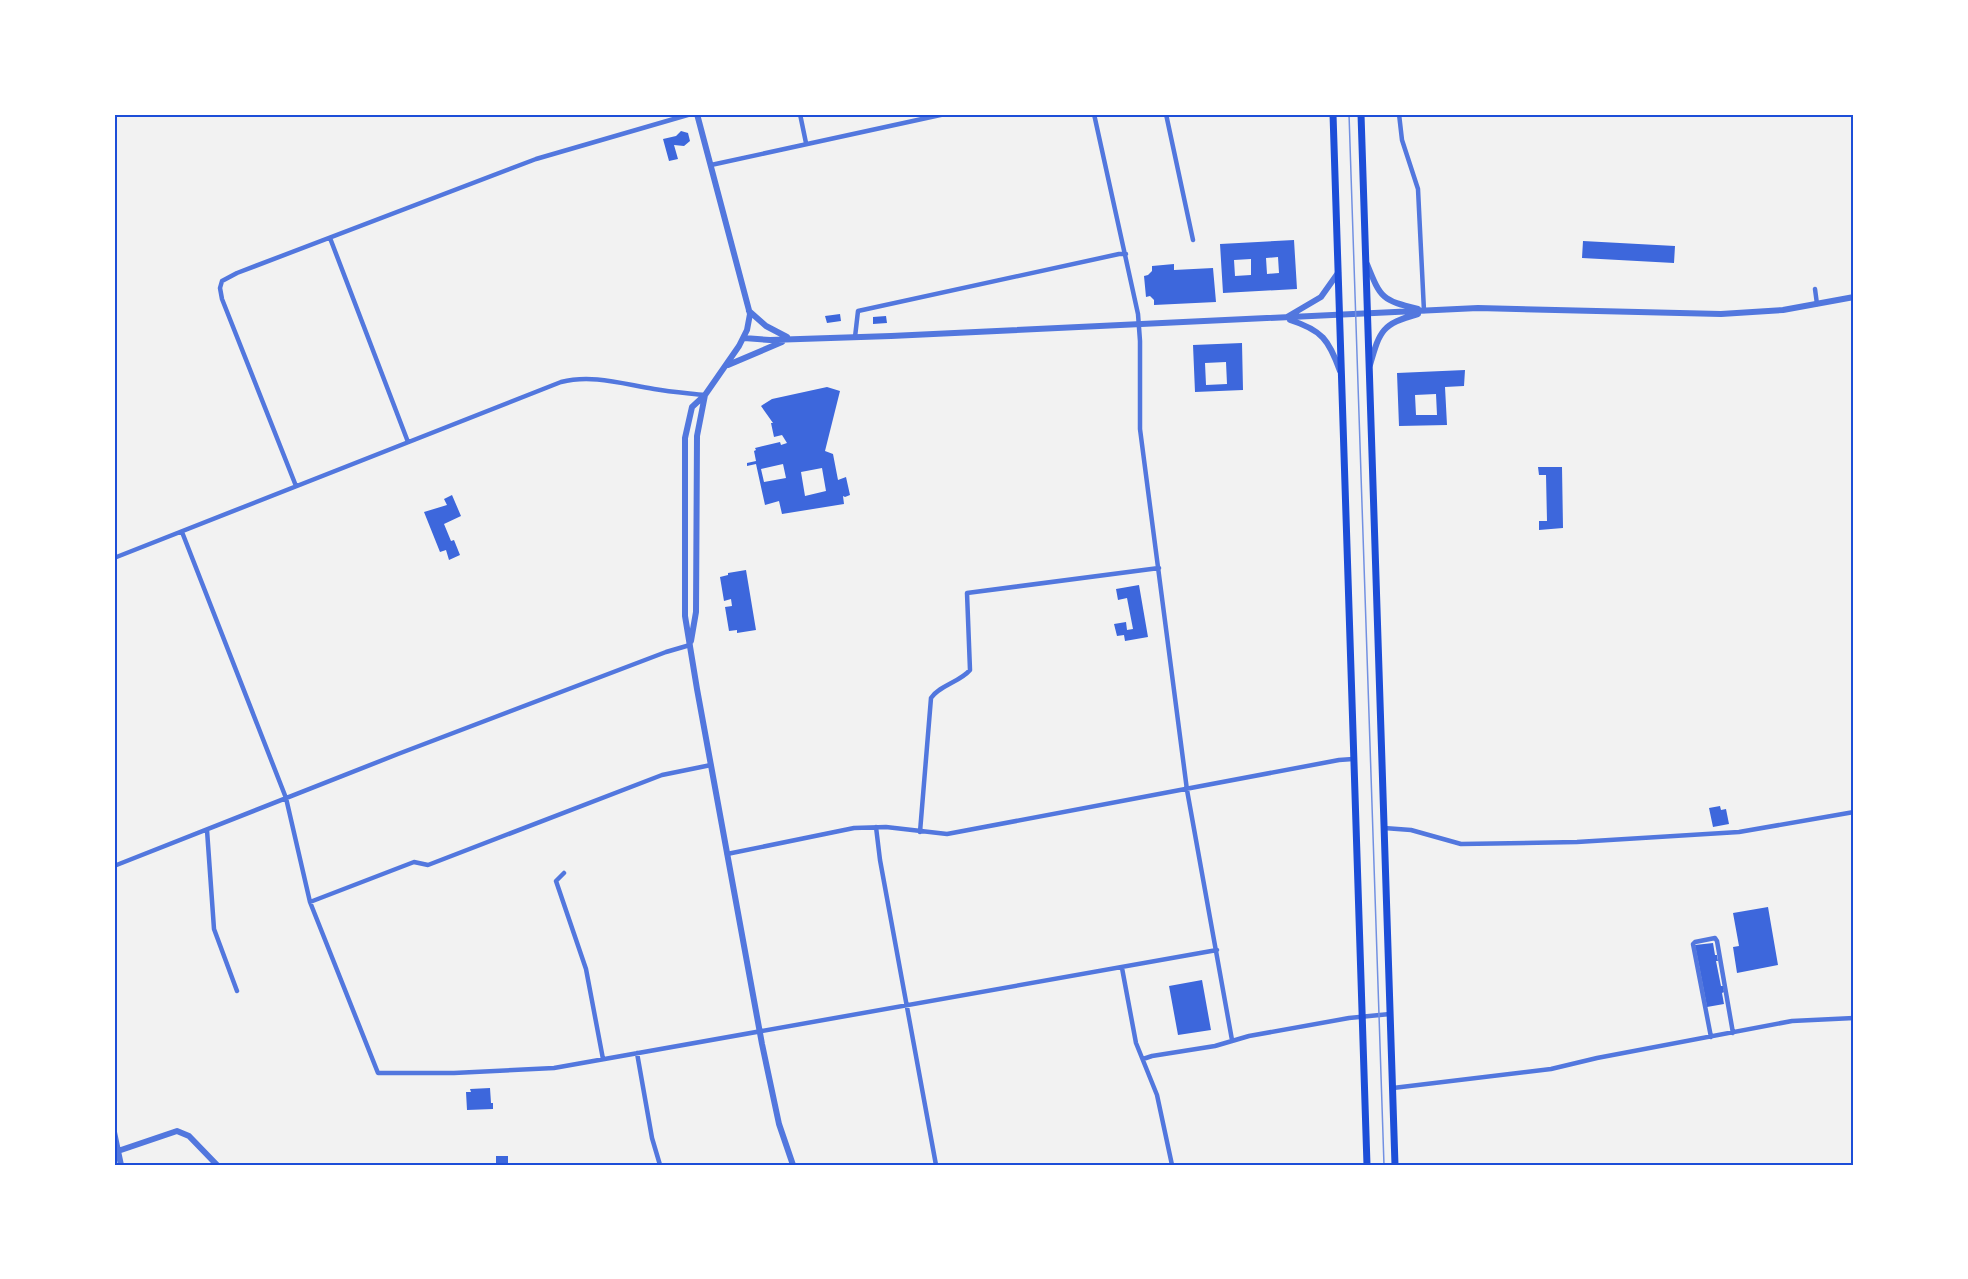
<svg xmlns="http://www.w3.org/2000/svg" width="1968" height="1279" font-family="'Titillium Web',sans-serif">
<rect width="100%" height="100%" fill="#f2f2f2"/>
<path fill="#3d67dc" fill-rule="evenodd" d="M 681,131 L 688,133 L 690,141 L 684,146 L 674,145 L 678,159 L 669,161 L 663,139 L 676,136 Z
M 1294,240 L 1297,289 L 1223,293 L 1220,244 ZM 1278,257 L 1279,273 L 1267,274 L 1266,258 ZM 1251,259 L 1251,275 L 1235,276 L 1234,260 Z
M 1583,241 L 1675,246 L 1674,263 L 1582,258 Z
M 1174,264 L 1174,270 L 1213,268 L 1216,302 L 1154,305 L 1154,300 L 1150,296 L 1146,297 L 1144,276 L 1148,275 L 1152,271 L 1152,266 Z
M 840,314 L 841,321 L 827,323 L 825,316 Z
M 886,316 L 887,323 L 873,324 L 873,317 Z
M 1242,343 L 1243,390 L 1195,392 L 1193,345 ZM 1226,362 L 1227,384 L 1206,385 L 1205,363 Z
M 1465,370 L 1464,386 L 1445,387 L 1447,425 L 1399,426 L 1397,373 ZM 1436,394 L 1437,415 L 1416,415 L 1415,395 Z
M 827,387 L 840,391 L 825,451 L 833,454 L 838,480 L 846,477 L 850,495 L 845,497 L 843,496 L 844,504 L 782,514 L 779,501 L 765,505 L 756,464 L 747,466 L 747,463 L 756,461 L 754,451 L 756,450 L 755,448 L 780,442 L 781,445 L 787,443 L 782,435 L 774,437 L 771,423 L 773,423 L 761,406 L 772,399 ZM 783,464 L 786,478 L 764,482 L 761,469 ZM 822,468 L 826,491 L 805,496 L 801,472 Z
M 1538,467 L 1562,467 L 1563,528 L 1539,530 L 1539,521 L 1547,521 L 1546,475 L 1539,475 Z
M 452,495 L 461,516 L 444,524 L 451,541 L 454,540 L 460,555 L 449,560 L 446,550 L 440,552 L 424,512 L 447,505 L 444,499 Z
M 746,570 L 756,630 L 737,633 L 737,630 L 729,631 L 725,607 L 732,606 L 731,599 L 724,601 L 720,577 L 728,575 L 728,573 Z
M 1139,585 L 1148,637 L 1125,641 L 1124,635 L 1117,636 L 1114,624 L 1126,622 L 1127,630 L 1133,629 L 1127,598 L 1118,600 L 1116,589 Z
M 1720,806 L 1721,810 L 1726,809 L 1729,824 L 1713,827 L 1709,808 Z
M 1768,907 L 1778,965 L 1737,973 L 1733,947 L 1739,946 L 1733,913 Z
M 1713,943 L 1715,955 L 1717,955 L 1718,961 L 1716,961 L 1721,986 L 1723,986 L 1724,992 L 1722,993 L 1724,1004 L 1707,1007 L 1695,945 Z
M 1202,980 L 1211,1030 L 1178,1035 L 1169,986 Z
M 490,1088 L 491,1103 L 493,1103 L 493,1109 L 467,1110 L 466,1092 L 471,1092 L 470,1089 Z
M 496,1156 L 508,1156 L 508,1165 L 496,1165 Z"/>
<g fill="none" stroke-linecap="round" stroke-linejoin="round">
<path stroke="#5277de" stroke-width="4.5" d="M 800,114 L 806,143
M 1094,114 L 1138,314 L 1140,341 L 1140,429 L 1187,790 L 1232,1040
M 1166,114 L 1193,240
M 1399,114 L 1402,140 L 1418,189 L 1424,311
M 711,165 L 945,114
M 330,238 L 408,442
M 1815,289 L 1817,304
M 855,337 L 858,311 L 1119,254 L 1126,254
M 296,486 L 222,299 L 220,288 L 222,281 L 237,273 L 536,159 L 691,114
M 182,532 L 286,798 L 310,902 L 378,1073 L 454,1073 L 554,1068 L 1217,950
M 114,558 L 561,382 C 592,374 623,384 654,389 C 671,392 687,393 705,395
M 876,827 L 880,860 L 936,1165
M 1384,828 L 1411,830 L 1461,844 L 1577,842 L 1739,832 L 1854,812
M 207,830 L 214,929 L 237,991
M 920,832 L 931,698 C 940,685 960,682 970,670 L 967,593 L 1159,568
M 727,854 L 854,828 L 886,827 L 947,834 L 1339,760 L 1353,759
M 114,866 L 398,754 L 666,652 L 690,645
M 564,873 L 556,881 L 586,969 L 603,1059
M 310,902 L 414,862 L 428,865 L 662,775 L 711,765
M 1122,968 L 1136,1043 L 1157,1095 L 1172,1165
M 1711,1037 L 1693,944 L 1695,942 L 1715,938 L 1717,941 L 1733,1033
M 637,1053 L 652,1138 L 660,1165
M 1143,1059 L 1152,1056 L 1215,1046 L 1249,1036 L 1349,1018 L 1390,1014
M 1393,1088 L 1551,1069 L 1597,1058 L 1792,1021 L 1854,1018"/>
<path stroke="#5277de" stroke-width="6" d="M 697,114 L 750,314 L 747,330 L 739,346 L 705,395 L 692,407 L 685,438 L 685,616 L 697,689 L 762,1044 L 779,1124 L 793,1165
M 1367,264 C 1381,299 1382,300 1418,309
M 749,311 L 766,326 L 787,337
M 1287,317 L 1321,297 L 1338,273
M 1290,320 C 1322,330 1329,340 1340,371
M 744,338 L 770,340 L 891,336 L 1478,308 L 1721,314 L 1783,310 L 1854,297
M 728,365 L 782,342
M 1370,365 C 1380,330 1382,324 1418,314
M 691,641 L 696,612 L 697,436 L 705,395
M 114,1132 L 121,1165
M 118,1151 L 177,1131 L 189,1136 L 217,1165"/>
<path stroke="#1d4ed8" stroke-width="7" d="M 1333,114 L 1367,1165
M 1361,114 L 1395,1165"/>
<path stroke="#7290e2" stroke-width="1.5" d="M 1349,114 L 1384,1165"/>
</g>
<rect width="1968" height="1279" fill="none" stroke="#ffffff" stroke-width="231"/>
<rect x="116" y="116" width="1736" height="1048" fill="none" stroke="#1d4ed8" stroke-width="2"/>
</svg>
